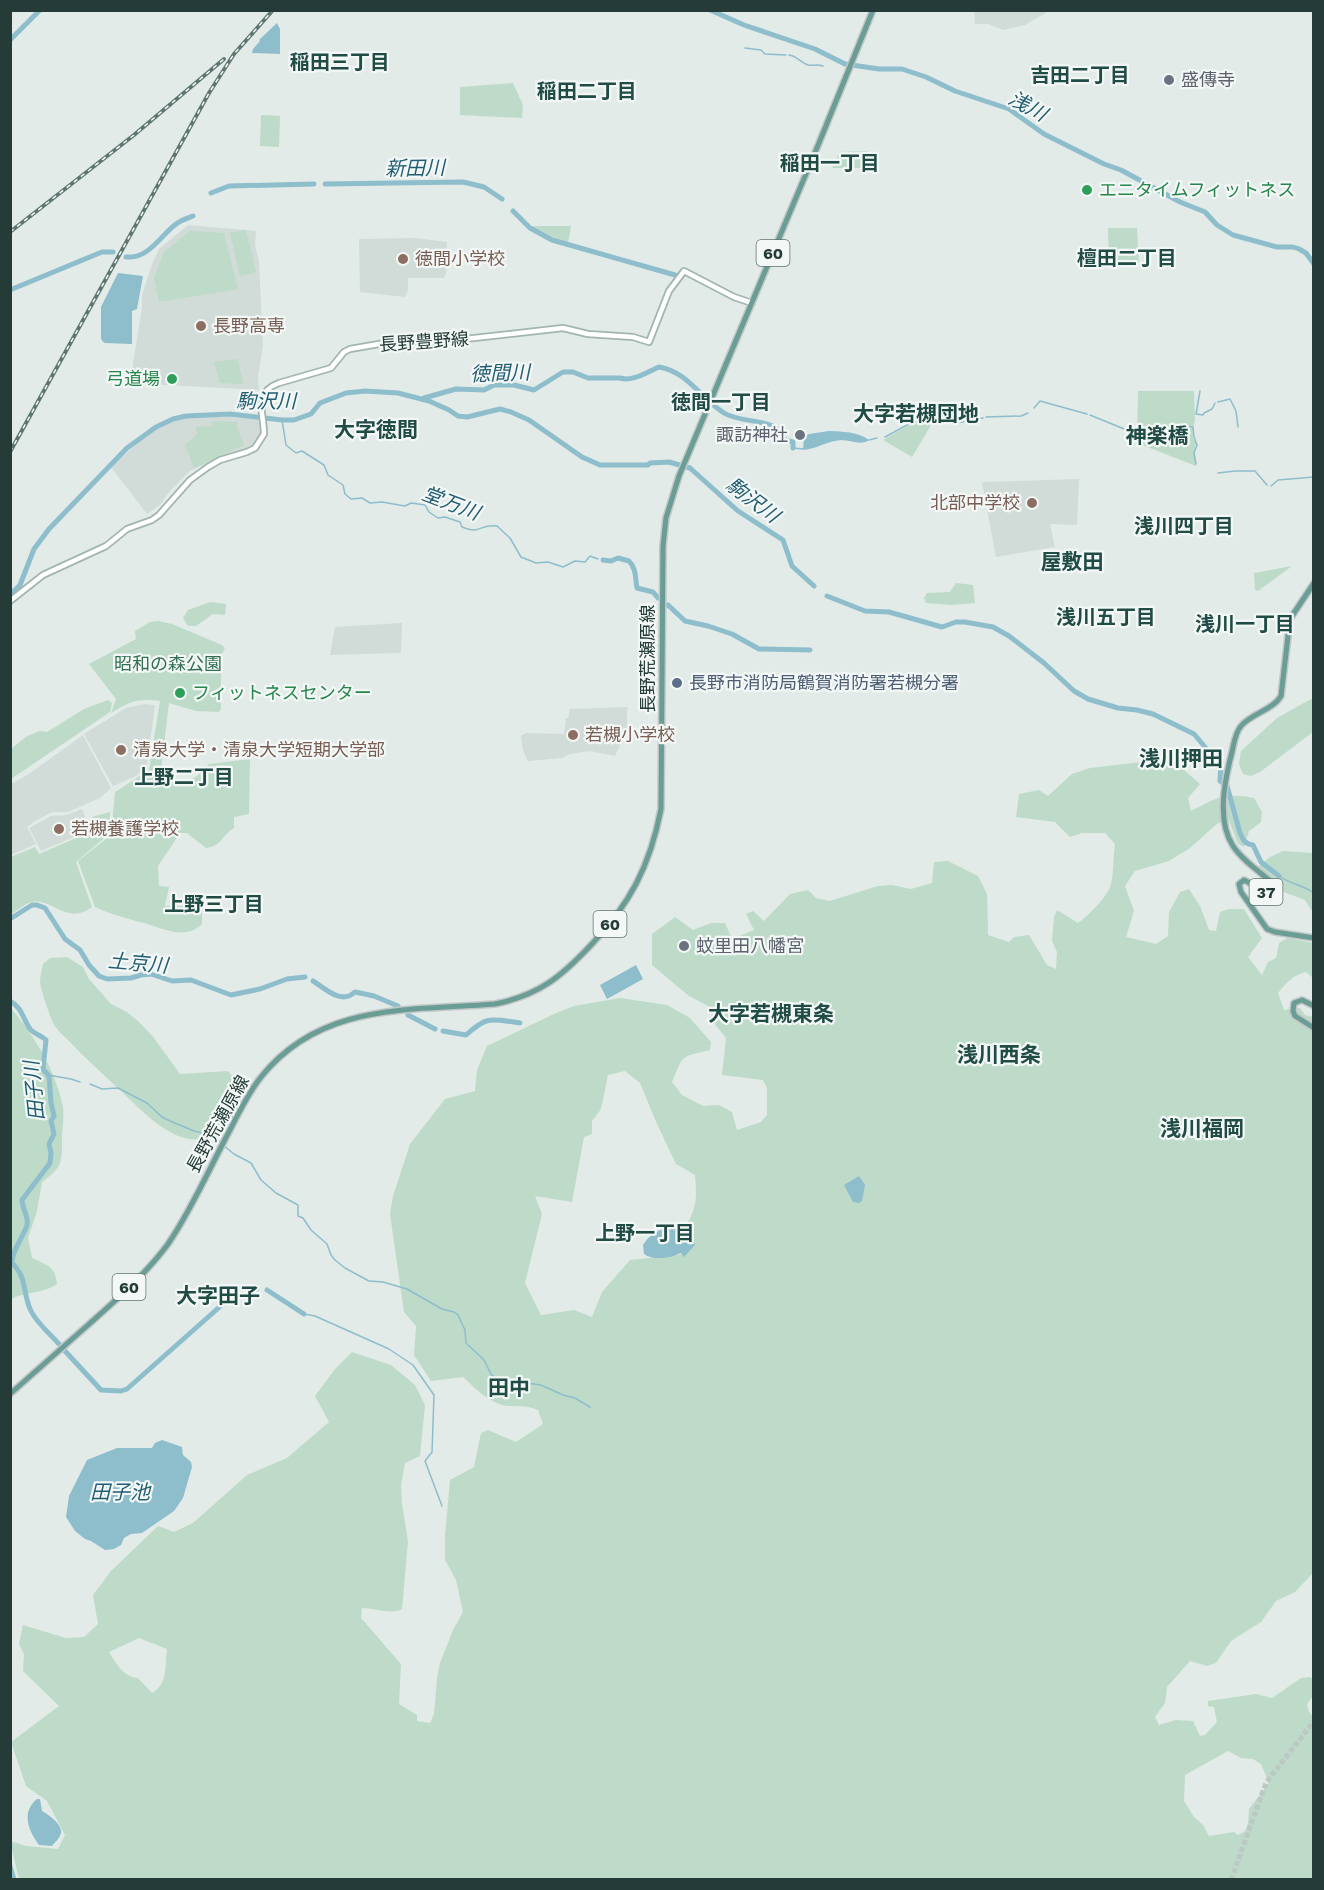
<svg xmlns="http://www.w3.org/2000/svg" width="1324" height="1890" font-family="'Work Sans','Noto Sans JP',sans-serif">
<rect width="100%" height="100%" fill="#e2ebe8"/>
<path fill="#d1dbd7" d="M 1046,10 L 1046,13 L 1025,25 L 1003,30 L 988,24 L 975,24 L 974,11 L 944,12 L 942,11 Z
M 188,225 L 256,231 L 255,245 L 259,262 L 263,346 L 258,377 L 259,390 L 130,383 L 142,307 L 142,295 L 152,264 L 159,249 Z
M 415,238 L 447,242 L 446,273 L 444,278 L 408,278 L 408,290 L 405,297 L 360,292 L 359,239 Z
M 185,417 L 230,417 L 258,419 L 261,432 L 256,442 L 246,449 L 218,458 L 190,471 L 169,492 L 160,505 L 147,514 L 111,467 L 145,436 L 165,423 Z
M 1079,479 L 1077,525 L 1050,524 L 1055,547 L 996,557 L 982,482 Z
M 402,623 L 401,653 L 330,655 L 335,627 Z
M 144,704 L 155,705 L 147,766 L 136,776 L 113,786 L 84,734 L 126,708 Z
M 628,707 L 627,711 L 627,731 L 615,756 L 590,751 L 570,754 L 562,758 L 528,761 L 523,750 L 521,736 L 526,733 L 564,734 L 566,718 L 568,718 L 570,709 Z
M 83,735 L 111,788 L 100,798 L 68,812 L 52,812 L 35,821 L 27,827 L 36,844 L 11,855 L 11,784 L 29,774 Z
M 82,809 L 90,830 L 41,851 L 29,828 L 51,816 L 67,815 Z"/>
<path fill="#bddbc8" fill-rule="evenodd" d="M 513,83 L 523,105 L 522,118 L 460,115 L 460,87 Z
M 261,115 L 280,116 L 279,147 L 260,146 Z
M 868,151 L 867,168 L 832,168 L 840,152 Z
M 530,226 L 571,226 L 568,243 L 541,233 Z
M 1108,228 L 1137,228 L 1139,263 L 1109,264 Z
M 246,230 L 256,272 L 240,276 L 230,233 Z
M 190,231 L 224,233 L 238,289 L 159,302 L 154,278 L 164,252 Z
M 238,359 L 243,384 L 220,383 L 214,362 Z
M 1138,391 L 1194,391 L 1195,421 L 1193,427 L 1193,438 L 1196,443 L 1194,452 L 1196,466 L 1137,443 Z
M 920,419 L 930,424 L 930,427 L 912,457 L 883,440 Z
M 213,421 L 238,422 L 237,427 L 244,445 L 194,468 L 185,445 L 197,434 L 196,427 L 212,426 Z
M 1292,566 L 1258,591 L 1255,590 L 1254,573 Z
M 956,583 L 973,585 L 975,603 L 951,605 L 926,603 L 924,598 L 927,593 L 950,592 Z
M 210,602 L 226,604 L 225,615 L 213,614 L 196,626 L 188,626 L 183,618 L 188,610 Z
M 158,621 L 172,624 L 222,645 L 225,648 L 221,656 L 221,709 L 219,712 L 196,711 L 169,703 L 160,779 L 187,782 L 197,776 L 209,764 L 250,759 L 249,814 L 234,817 L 234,828 C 221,836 222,846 206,848 L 187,833 L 178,833 L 176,839 L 158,866 L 159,886 L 169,887 L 165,906 L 202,906 L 202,924 C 185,941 163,928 144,923 C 128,919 110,914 95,907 L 78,861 L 111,835 L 115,792 L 149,770 L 160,701 C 138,698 130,701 111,713 L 116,699 L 89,664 L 136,639 L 135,631 L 150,622 Z
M 1311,699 L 1313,699 L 1313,732 L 1260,772 L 1251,776 L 1243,774 L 1239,764 L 1241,751 L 1277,718 Z
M 108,700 L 112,703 L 110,712 L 11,779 L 11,749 L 27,736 L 40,731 L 47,732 L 84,709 Z
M 1150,761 L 1176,763 L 1200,784 L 1188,798 L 1191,811 C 1215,798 1227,792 1254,798 L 1262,812 L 1261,822 L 1249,831 L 1244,847 L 1238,844 L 1229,821 L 1218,823 L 1190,848 L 1169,861 L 1135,871 L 1125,886 L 1134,911 L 1126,937 L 1156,944 L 1168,936 L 1169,912 L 1180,892 L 1189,889 L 1200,906 L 1209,930 L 1216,931 L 1220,912 L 1229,909 L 1244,909 L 1262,938 L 1248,957 L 1262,975 L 1268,962 L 1276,958 L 1279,943 L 1287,938 L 1313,943 L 1313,978 L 1306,972 C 1293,975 1286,983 1278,993 L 1284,1010 L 1300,1008 L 1305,1015 L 1313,1017 L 1313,1573 L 1295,1592 L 1276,1601 L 1261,1622 L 1231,1641 L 1216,1663 L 1207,1666 L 1190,1661 L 1167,1687 L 1165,1703 L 1155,1717 L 1159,1725 L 1176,1720 L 1193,1721 L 1200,1736 L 1205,1735 L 1217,1722 L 1214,1707 L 1208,1706 L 1208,1701 L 1256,1694 L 1272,1698 L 1301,1678 L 1310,1677 L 1313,1680 L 1313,1696 L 1307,1704 L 1309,1712 L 1314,1718 L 1313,1879 L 21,1880 L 18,1875 L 10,1841 L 26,1846 L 58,1849 L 65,1835 L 47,1801 L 26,1786 L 11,1742 L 59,1706 L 23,1671 L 24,1654 L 19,1644 L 23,1625 L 66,1638 L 84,1637 L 98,1624 L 93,1595 L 111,1571 L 158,1526 L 174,1532 L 193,1523 L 247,1475 L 287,1458 L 329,1422 L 315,1396 L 335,1369 L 352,1352 L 391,1365 L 415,1385 L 425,1405 L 420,1456 L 405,1463 L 401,1485 L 402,1504 L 408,1541 L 402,1609 C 391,1615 375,1608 362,1608 L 361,1618 L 401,1664 L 399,1704 L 417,1715 L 417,1721 L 430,1723 L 434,1714 L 437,1678 L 440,1663 L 453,1630 L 463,1612 L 456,1580 L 445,1560 L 445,1535 L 450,1480 L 474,1467 L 481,1433 L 488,1430 L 516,1442 L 543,1424 L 538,1410 C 527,1405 520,1407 508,1406 C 490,1404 476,1389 463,1377 L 431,1381 L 414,1355 L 416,1326 L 404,1312 L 390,1214 L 393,1196 L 410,1144 L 445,1099 L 475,1091 L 477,1070 L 487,1046 L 554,1014 L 574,1006 L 620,998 L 667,1005 L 690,1018 L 711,1042 L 710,1050 C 680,1057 684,1054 672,1082 L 682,1095 L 703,1106 L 719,1105 L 732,1112 L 737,1130 L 761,1122 L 767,1115 L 767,1088 L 763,1080 L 722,1075 L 726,1038 L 714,1023 L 710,1007 L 689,996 L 652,965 L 652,934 L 675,917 L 693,930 L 711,923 L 725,923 L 732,939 L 754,930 L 746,914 L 753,911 L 764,921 L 790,894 L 808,890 L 816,898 L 830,901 L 878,886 L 892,885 L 911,889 L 932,883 L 934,862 L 948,861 L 978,876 L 987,894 L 988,935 L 1009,942 L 1014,937 L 1029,935 L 1047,965 L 1056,969 L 1057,952 L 1052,941 L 1054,917 L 1057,910 L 1078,923 C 1088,916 1106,898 1110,887 C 1114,876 1113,857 1115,844 L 1105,833 L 1082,833 L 1070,837 L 1055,822 L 1016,817 L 1019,794 L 1039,790 L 1048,796 L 1072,774 L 1090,768 ZM 625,1071 L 640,1083 L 657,1124 L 676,1164 L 695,1175 C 697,1200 697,1208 684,1229 L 690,1240 L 689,1249 L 679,1255 L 630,1260 L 602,1292 L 592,1317 L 574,1310 L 541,1315 L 525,1283 L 542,1214 L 535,1196 L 572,1202 L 584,1137 L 592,1134 L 592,1121 L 601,1109 L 608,1075 ZM 139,1638 L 167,1649 C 165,1665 168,1685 152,1693 L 138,1678 C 123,1677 116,1663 109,1652 ZM 1228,1751 L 1241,1758 L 1253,1759 L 1261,1764 L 1269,1783 L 1249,1809 L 1248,1823 L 1245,1831 L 1238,1835 L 1234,1832 L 1209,1836 L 1203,1825 L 1194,1817 L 1184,1801 L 1185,1775 Z
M 110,812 L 109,834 L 76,862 L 92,907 C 66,926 53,898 32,902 C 25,903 17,911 11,914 L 11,857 L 35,847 L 39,854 L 90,832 L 89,820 L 92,817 Z
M 1283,851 L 1313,853 L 1313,913 L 1305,900 L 1284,892 L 1258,867 L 1270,857 Z
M 67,957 L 83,967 L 89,979 L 111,1004 L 127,1012 L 139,1022 L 154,1038 L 180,1074 L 228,1071 C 258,1102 220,1151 181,1137 C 157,1128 138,1107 120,1090 C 103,1074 86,1059 70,1042 C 65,1037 58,1031 54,1025 C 51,1019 40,988 40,982 C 40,976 42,969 43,964 L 50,958 Z
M 11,1008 C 35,1037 55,1069 63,1107 C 64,1115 63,1126 62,1135 C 62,1160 64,1167 42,1182 L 37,1211 L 28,1238 L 32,1258 C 47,1265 55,1266 57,1284 C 43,1294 26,1291 11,1299 Z"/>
<path fill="#8ebdcc" d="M 277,23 L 280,29 L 280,54 L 252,53 L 253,49 L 260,41 L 259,40 Z
M 118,273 L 143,276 L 137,309 L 132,311 L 132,344 L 105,343 L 102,341 L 101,338 L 101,307 Z
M 829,431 C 844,432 856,431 869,440 C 861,446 851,440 841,440 C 828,441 816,449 803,450 L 804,437 L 809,434 Z
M 636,965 L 643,979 L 607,999 L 600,985 Z
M 859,1176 L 865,1185 L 862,1201 L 859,1203 L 853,1202 L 844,1185 Z
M 675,1224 L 695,1244 L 694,1246 L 684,1257 L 681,1253 C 671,1258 654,1261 644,1254 L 643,1245 C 651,1232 662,1229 675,1224 Z
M 162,1440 L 182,1447 L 183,1455 L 191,1462 L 192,1467 L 183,1498 L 174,1511 L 142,1533 L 131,1534 L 124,1538 L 121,1545 L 114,1549 L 105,1550 L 91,1541 L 85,1539 L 75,1531 L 66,1517 L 69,1496 L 87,1460 L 117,1448 L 152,1448 L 155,1443 Z
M 37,1799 L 40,1799 L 42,1811 C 49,1815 63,1825 61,1833 C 60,1838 55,1842 52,1846 L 39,1845 C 28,1830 21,1812 37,1799 Z"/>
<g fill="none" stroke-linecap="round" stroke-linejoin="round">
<path stroke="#8ebdcc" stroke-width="1.5" d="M 745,48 L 761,50 L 765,54 L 786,55
M 789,55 C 797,56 800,62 808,65 C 813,66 817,64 823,66
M 845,65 L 845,64
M 1200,391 L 1196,414 L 1203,415 L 1204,413 L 1212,409 L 1215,403
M 1218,402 L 1230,399 L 1236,411 L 1238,427
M 1034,408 L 1040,401 L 1087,414
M 1090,415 L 1134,433
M 941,416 L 956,423 L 983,418
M 986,417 L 1021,416 L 1028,413
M 928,418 L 937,416
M 282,420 L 286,445 L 296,453 L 302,451 L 324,465 L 328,475 L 343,485 L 345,494 L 351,499 L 362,498 L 370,503 L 382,502 L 405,506 L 411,503 L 425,505 L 429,512 L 438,518 L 445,517 L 460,522 L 462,527 C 482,535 478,524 497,526 L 510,538 L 521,557 L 536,563 L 548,562 L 563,567 L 575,561 L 585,562 L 590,556 L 598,559
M 1142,434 L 1144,440 L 1147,440 C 1156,427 1177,425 1193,427 L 1194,437 L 1197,445 L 1194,453 L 1196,464
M 885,437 L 920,418
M 869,440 L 877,438
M 793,448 L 803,449
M 1218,473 L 1235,471 L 1255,471 L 1267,485
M 1271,486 L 1278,480 L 1314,477
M 1279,876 C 1290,884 1303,885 1314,893
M 48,1075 L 71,1079 L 80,1082
M 90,1084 L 102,1089 L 118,1088 L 147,1103 L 162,1117 L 170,1121 L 194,1131 L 211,1135 L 234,1154 L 251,1163 L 261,1180 L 276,1193 L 298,1205 L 298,1216 L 303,1218 L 311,1230 L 327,1244 L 331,1255 L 335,1260 L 345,1268 L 369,1281 L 383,1282 L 407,1289 L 442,1309 L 454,1312 L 458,1315 L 465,1330 L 466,1343 L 484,1360 L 491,1374 L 503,1384 L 514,1386 L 526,1383 L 541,1385 L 563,1395 L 575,1398 L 590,1407
M 304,1314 L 315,1316 L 389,1349 L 413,1365 L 434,1395 L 432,1452 L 425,1461 L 442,1506"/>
<path stroke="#8ebdcc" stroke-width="5" d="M 710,10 L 744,25 L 815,49 L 845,64 L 879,69 L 902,69 L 926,77 L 955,91 L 1009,109 L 1044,134 L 1104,164 L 1121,170 L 1180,202 L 1205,212 L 1217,225 L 1233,235 L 1277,247 L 1293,247 L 1299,249 L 1306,253 L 1314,264
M 10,40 L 40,10
M 325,184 L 463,182 L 484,187 L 502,199
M 211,193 L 229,186 L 314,184
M 513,211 L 530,228 L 552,240 L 675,275
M 126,257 C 149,259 160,236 176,224 C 181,220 188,218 193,216
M 10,290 L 102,252 L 113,252
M 424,398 L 456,389 L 484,390 L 494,385 L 514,385 L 534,390 L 563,372 L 573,372 L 588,378 L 620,378 C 633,382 647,372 659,367 C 688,372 700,398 724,413 C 743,425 778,416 785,440 L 793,442 L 793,448
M 603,560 L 611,561 L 618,558 L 629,561 C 637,569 635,579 637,588 L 653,592 L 658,598
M 10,595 L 20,585 L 34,549 L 49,529 L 127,448 L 156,427 L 173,419 L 186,416 L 230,414 L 282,420 L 294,420 L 311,414 L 320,403 L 346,393 L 365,391 L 398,393 L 429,401 L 449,410 L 458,416 L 467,417 L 500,409 L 511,412 L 529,420 L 582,457 L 600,465 L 648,465 L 650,463 L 669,462 L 690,468 L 738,511 L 783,540 L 792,566 L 814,586
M 827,596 L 865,611 L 889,612 L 942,627 L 956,622 L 965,622 L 993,627 L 1009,636 L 1044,663 L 1074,691 L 1088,699 L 1118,708 L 1137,710 L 1153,714 L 1194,734 L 1210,753 L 1221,760 L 1220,781 L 1227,786 L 1240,833 C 1243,840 1245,844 1253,845 L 1261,862 L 1279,876
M 668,605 L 685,621 L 708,626 L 732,634 L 759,649 L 810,650
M 10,919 L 32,905 L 37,905 L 45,908 L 65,939 L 80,950 L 89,965 L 99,976 L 107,979 L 131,978 L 141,975 L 151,974 L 172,981 L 191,980 L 231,995 L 260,989 L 287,979 L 305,977
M 313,981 C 326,989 341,1005 355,992 L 374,996 L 398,1006
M 10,1001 C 22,1007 23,1019 30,1029 C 34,1034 41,1035 46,1040 L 43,1069 L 49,1076 L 51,1103 L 54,1116 L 51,1121 L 54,1134 L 49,1144 L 51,1153 L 50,1163 L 22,1200 C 22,1208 29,1217 27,1225 C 24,1236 11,1252 12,1263 C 28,1278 22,1293 31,1311 C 37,1323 50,1334 59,1344
M 408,1015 L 435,1029
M 443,1031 L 466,1035 C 488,1015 492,1019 520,1023
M 241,1288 L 257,1289
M 267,1290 L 304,1314
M 65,1351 L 101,1390 L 121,1391 L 127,1389 L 233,1295
M 10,1866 L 14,1880"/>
<path stroke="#bcc8c5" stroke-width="5" stroke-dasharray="5 2.5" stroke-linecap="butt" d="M 1231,1880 L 1266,1783 L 1314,1721"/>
<g stroke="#a2b6b1" stroke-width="8">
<path id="secondary" d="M 10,601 L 43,575 L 106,546 L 127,529 L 152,520 L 159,515 L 190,480 L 208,467 L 220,460 L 247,452 L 255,448 L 264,434 C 264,413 252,393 279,383 L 331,368 L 344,352 L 350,349 L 402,340 L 438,342 L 563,328 L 588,334 L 633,337 L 649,342 L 669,291 L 684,271 L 734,297 L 752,303"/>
</g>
<g stroke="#c2c8c7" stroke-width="8">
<path id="primary" d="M 1314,583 L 1290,619 L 1281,696 C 1273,710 1252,713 1241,726 C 1235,733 1234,743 1232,752 C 1225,779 1216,820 1233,846 C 1243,861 1260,872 1274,884 L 1276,888 L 1275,892 L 1271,894 L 1244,880 L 1239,884 L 1241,892 L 1267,929 L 1275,932 L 1314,938
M 1314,1006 L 1302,1000 L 1294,1003 L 1293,1011 L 1295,1016 L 1314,1028
M 10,1394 C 36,1371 62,1348 88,1325 C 116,1300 146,1274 168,1244 C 192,1209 211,1165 231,1128 C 240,1110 249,1092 261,1077 C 321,1002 409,1011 495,1004 C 539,995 561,977 591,945 C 630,904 650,866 661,809 L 663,546 L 666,518 L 679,476 L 819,143 L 873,10"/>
</g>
<use href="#secondary" stroke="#fff" stroke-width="4.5"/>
<use href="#primary" stroke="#6a9d95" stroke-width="5"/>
<g stroke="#5e7672" stroke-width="4">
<path id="rail" d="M 10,232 L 134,135 L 224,59
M 10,452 L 209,93 L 234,54 L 273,10"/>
</g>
<use href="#rail" stroke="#f3f8f6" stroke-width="1.5" stroke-dasharray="4.5" stroke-linecap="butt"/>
</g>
<g fill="#6b7280" stroke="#f3f8f6" stroke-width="2">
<circle cx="1169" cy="80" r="6"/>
<circle cx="800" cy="435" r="6"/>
<circle cx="684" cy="946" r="6"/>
</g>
<g fill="#2e9e5b" stroke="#f3f8f6" stroke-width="2">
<circle cx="1087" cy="190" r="6"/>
<circle cx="172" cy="379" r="6"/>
<circle cx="180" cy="693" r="6"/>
</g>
<g fill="#8d6e63" stroke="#f3f8f6" stroke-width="2">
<circle cx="403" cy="259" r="6"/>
<circle cx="201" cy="326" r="6"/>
<circle cx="1032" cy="503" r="6"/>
<circle cx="573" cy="735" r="6"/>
<circle cx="121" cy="750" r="6"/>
<circle cx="59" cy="829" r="6"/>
</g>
<circle fill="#5c6f8a" stroke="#f3f8f6" stroke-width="2" cx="677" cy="683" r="6"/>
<g text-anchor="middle" stroke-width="4.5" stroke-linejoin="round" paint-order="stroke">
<g fill="#f3f8f6" stroke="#627470" stroke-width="1.5">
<rect x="756.5" y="240" width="33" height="26" rx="4.5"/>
<rect x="1249.5" y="879" width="33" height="26" rx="4.5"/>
<rect x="593.5" y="911" width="33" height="26" rx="4.5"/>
<rect x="112.5" y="1274" width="33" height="26" rx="4.5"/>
</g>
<g font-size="16" font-weight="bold" fill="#243b37">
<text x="773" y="259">60</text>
<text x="1266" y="898">37</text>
<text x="610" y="930">60</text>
<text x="129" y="1293">60</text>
</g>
<g font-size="18" fill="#5b616d" stroke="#f3f8f6" text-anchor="start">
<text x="1181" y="86">盛傳寺</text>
<text x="788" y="441" text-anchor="end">諏訪神社</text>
<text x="696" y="952">蚊里田八幡宮</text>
</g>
<g font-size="18" fill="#27864d" stroke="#f3f8f6" text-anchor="start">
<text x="1099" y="196">エニタイムフィットネス</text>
<text x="160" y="385" text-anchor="end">弓道場</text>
<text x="192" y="699">フィットネスセンター</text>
</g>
<g font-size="18" fill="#785e54" stroke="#f3f8f6" text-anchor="start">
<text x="415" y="265">徳間小学校</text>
<text x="213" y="332">長野高専</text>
<text x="1020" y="509" text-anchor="end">北部中学校</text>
<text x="585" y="741">若槻小学校</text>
<text x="133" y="756">清泉大学・清泉大学短期大学部</text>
<text x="71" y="835">若槻養護学校</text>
</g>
<g font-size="18" fill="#243b37" stroke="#f3f8f6">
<text transform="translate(424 342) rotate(-4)" y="6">長野豊野線</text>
<text transform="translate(648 659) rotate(-90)" y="6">長野荒瀬原線</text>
<text transform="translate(218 1124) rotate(-61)" y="6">長野荒瀬原線</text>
</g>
<g font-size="18" fill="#316f4f" stroke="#f3f8f6">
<text x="168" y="670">昭和の森公園</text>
</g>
<g font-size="18" fill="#4e5e75" stroke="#f3f8f6" text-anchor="start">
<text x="689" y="689">長野市消防局鶴賀消防署若槻分署</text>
</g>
<g font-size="20" font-weight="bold" fill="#214c45" stroke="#f3f8f6">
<text x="340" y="69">稲田三丁目</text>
<text x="1080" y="82">吉田二丁目</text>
<text x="587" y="98">稲田二丁目</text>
<text x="830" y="170">稲田一丁目</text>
<text x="1127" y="265">檀田二丁目</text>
<text x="721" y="409">徳間一丁目</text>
<text x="1184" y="533">浅川四丁目</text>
<text x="1106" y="624">浅川五丁目</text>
<text x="1245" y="631">浅川一丁目</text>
<text x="184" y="784">上野二丁目</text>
<text x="214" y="911">上野三丁目</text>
<text x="645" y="1240">上野一丁目</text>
</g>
<g font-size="20" font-style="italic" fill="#225d72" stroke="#f3f8f6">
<text transform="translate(1028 106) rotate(29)" y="7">浅川</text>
<text transform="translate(415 168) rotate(-1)" y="7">新田川</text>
<text transform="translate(500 373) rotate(-2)" y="7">徳間川</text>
<text x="266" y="408">駒沢川</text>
<text transform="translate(753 500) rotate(37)" y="7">駒沢川</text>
<text transform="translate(451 503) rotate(21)" y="7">堂万川</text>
<text transform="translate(138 963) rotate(5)" y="7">土京川</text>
<text transform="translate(34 1091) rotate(-96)" y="7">田子川</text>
<text x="120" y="1499">田子池</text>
</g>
<g font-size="21" font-weight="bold" fill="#214c45" stroke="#f3f8f6">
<text x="916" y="421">大字若槻団地</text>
<text x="376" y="437">大字徳間</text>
<text x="1157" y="443">神楽橋</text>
<text x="1072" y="569">屋敷田</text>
<text x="1181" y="766">浅川押田</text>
<text x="771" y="1021">大字若槻東条</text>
<text x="999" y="1062">浅川西条</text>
<text x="1202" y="1136">浅川福岡</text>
<text x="218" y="1303">大字田子</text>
<text x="509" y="1395">田中</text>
</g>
</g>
<rect width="1324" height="1890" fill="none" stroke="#243b37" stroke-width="24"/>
</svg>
